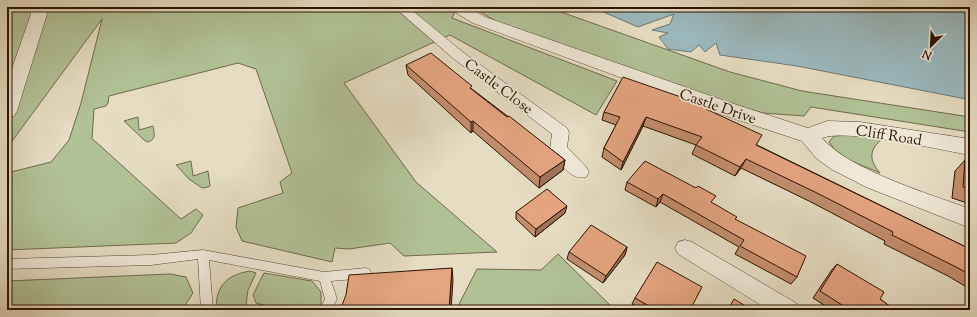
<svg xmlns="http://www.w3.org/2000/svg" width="977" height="317" font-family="'Sorts Mill Goudy',serif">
<rect width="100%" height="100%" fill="#e5dcc2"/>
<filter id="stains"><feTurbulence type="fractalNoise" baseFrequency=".005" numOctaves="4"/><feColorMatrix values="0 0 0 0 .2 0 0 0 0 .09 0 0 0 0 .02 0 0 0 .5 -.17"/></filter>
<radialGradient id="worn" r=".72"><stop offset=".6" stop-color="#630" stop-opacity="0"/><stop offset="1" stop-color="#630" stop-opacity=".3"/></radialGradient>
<path fill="#b1c196" stroke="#6f6a4b" d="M 7,7 L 457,7 L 452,18 L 617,81 L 596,115 L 450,35 L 344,83 L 416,182 L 497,252 L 404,256 L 390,243 L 349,249 L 335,248 L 332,262 L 242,241 L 236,227 L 238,208 L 283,193 L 280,182 L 292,173 L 256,69 L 238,63 L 109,96 L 108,103 L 106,106 L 94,109 L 92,139 L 96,142 L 181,219 L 196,209 L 203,215 L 191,233 L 176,243 L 7,250 L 7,173 L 51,162 L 69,140 L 81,103 L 102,19 L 7,148 Z
M 472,7 L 547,7 L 730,72 L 802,91 L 970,117 L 970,132 L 811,107 L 804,116 L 763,113 L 725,102 L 519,35 Z
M 138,117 L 139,130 L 153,126 C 154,133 157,140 147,142 L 144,140 L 124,121 Z
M 855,135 L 881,140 C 868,151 870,161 880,173 C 862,165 839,159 829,142 L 834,136 Z
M 191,161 L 193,176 L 208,171 L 210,186 L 208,187 L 202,188 L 189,179 L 176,165 Z
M 558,254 L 615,310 L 456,310 L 477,269 L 541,270 Z
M 250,271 L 256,273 L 248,290 L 246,305 L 254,310 L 216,310 C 216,285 227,275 250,271 Z
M 264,273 L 312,281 L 321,292 L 321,305 L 319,310 L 281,310 L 256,303 L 253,295 Z
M 170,274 L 186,277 L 193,293 L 182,310 L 7,310 L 7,281 Z"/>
<path fill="#9bb9be" stroke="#6f7772" d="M 592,7 L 970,7 L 970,96 L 966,99 L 797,66 L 720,55 L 716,43 L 705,52 L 699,45 L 691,52 L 668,49 L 659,37 L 668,33 L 652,30 L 670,24 L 674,14 L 638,27 Z"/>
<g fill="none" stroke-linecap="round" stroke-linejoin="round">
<g stroke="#5b4530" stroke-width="1">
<path id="service" d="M 44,7 L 51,7 L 41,15 L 37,15 L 37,13 Z
M 203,250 L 324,272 L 366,268 L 370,270 L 371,273 L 370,276 L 366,278 L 331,281 L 337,299 L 331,310 L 319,310 L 325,299 L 320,281 L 209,260 L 213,310 L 201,310 L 198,259 L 151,265 L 7,269 L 7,259 L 151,255 Z"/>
</g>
<g stroke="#5b4530" stroke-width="1">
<path id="minor" d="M 394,7 L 408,7 L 464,53 L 567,128 L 569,132 L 567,147 L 586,167 L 589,172 L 586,177 C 571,181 561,163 552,153 L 550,149 L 552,134 L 454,59 Z
M 685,240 L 692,242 L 796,303 L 799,310 L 769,310 L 678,254 L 675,248 L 678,242 Z"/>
</g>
<g stroke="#5b4530" stroke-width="1">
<path id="tertiary" d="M 28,7 L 44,7 L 47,14 L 17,111 L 14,116 L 7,118 L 7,83 L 31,14 Z
M 449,7 L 468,7 L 485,17 L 525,31 L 731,103 L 808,128 L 827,121 L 860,122 L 970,139 L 970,155 C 941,150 845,128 822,138 C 849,170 930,194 970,209 L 970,228 L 866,187 L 831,169 L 816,158 L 802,141 L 717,113 L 473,23 L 451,10 Z"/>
</g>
<use href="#service" fill="#eee8d7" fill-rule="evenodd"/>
<use href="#minor" fill="#eee8d7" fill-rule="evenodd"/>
<use href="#tertiary" fill="#eee8d7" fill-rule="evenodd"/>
</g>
<path fill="#c38d6d" stroke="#2d1300" d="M 406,65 L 472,89 L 565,160 L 563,170 L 539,188 L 473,131 L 471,133 L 408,75 Z
M 706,109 L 757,145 L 970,249 L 970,289 L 948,276 L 884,244 L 885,241 L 811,202 L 741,168 L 735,176 L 692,154 L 696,145 L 643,126 L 621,170 L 602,157 L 604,148 L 616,125 L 602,120 L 604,112 Z
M 965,160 L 970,161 L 970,204 L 952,198 L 955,171 Z
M 627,182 L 712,203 L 735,219 L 797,277 L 791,284 L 735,254 L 739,247 L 660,202 L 656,207 L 625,190 Z
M 516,212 L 565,213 L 535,237 L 516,219 Z
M 627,247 L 625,255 L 603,283 L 567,259 L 569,252 Z
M 837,264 L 880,299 L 895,310 L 832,310 L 813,298 L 831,271 Z
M 635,298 L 690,310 L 642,310 L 632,304 Z"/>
<path fill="#9f7359" stroke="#2d1300" d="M 646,117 L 643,126 L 621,170 L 623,162 Z
M 473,121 L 473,131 L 471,133 L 471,122 Z
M 746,159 L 741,168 L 735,176 L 740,167 Z
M 565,160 L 563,170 L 539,188 L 540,177 Z
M 663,194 L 660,202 L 656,207 L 658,199 Z
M 567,206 L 565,213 L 535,237 L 536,229 Z
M 627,247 L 625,255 L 603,283 L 606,276 Z
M 452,268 L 453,280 L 451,310 L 449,310 Z"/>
<path fill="#e3a47f" stroke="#2d1300" d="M 431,53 L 472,86 L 470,88 L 507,117 L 509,116 L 565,160 L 540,177 L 473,121 L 471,122 L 406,65 Z
M 623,77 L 707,106 L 706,109 L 762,135 L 756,145 L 970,249 L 970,275 L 958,268 L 892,235 L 893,232 L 817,193 L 746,159 L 740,167 L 696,145 L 702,137 L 646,117 L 623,162 L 604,148 L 620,117 L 604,112 Z
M 965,160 L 970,161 L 970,190 L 963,187 Z
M 645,161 L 696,188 L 698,186 L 716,196 L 711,202 L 737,217 L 735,219 L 806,256 L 797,277 L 740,246 L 744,240 L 663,194 L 658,199 L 627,182 Z
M 547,189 L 567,206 L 536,229 L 516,212 Z
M 591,225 L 627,247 L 606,276 L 569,252 Z
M 657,262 L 702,287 L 690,310 L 656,310 L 635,298 Z
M 837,264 L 884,292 L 880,299 L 895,310 L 850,310 L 820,291 Z
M 452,268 L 449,310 L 340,310 L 346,295 L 349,275 Z
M 734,299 L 752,310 L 728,310 Z"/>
<g text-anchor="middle" stroke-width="3.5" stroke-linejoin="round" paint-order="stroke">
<g font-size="15" fill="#2d1300" stroke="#eee8d7">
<text transform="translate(499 86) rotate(37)" y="5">Castle Close</text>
<text transform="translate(718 106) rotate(19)" y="5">Castle Drive</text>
<text transform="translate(889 135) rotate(9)" y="5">Cliff Road</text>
</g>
</g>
<rect width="977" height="317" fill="none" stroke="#e5dcc2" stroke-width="24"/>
<rect x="8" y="8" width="961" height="301" fill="none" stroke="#2d1300" stroke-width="2"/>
<rect x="12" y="12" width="953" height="293" fill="none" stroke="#2d1300"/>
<g transform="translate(931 46) rotate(204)" stroke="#eee8d7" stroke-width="3" paint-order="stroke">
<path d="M0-3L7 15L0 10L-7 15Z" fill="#2d1300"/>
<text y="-6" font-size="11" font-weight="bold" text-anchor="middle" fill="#2d1300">N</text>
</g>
<rect width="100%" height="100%" filter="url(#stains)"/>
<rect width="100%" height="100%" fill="url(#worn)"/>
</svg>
